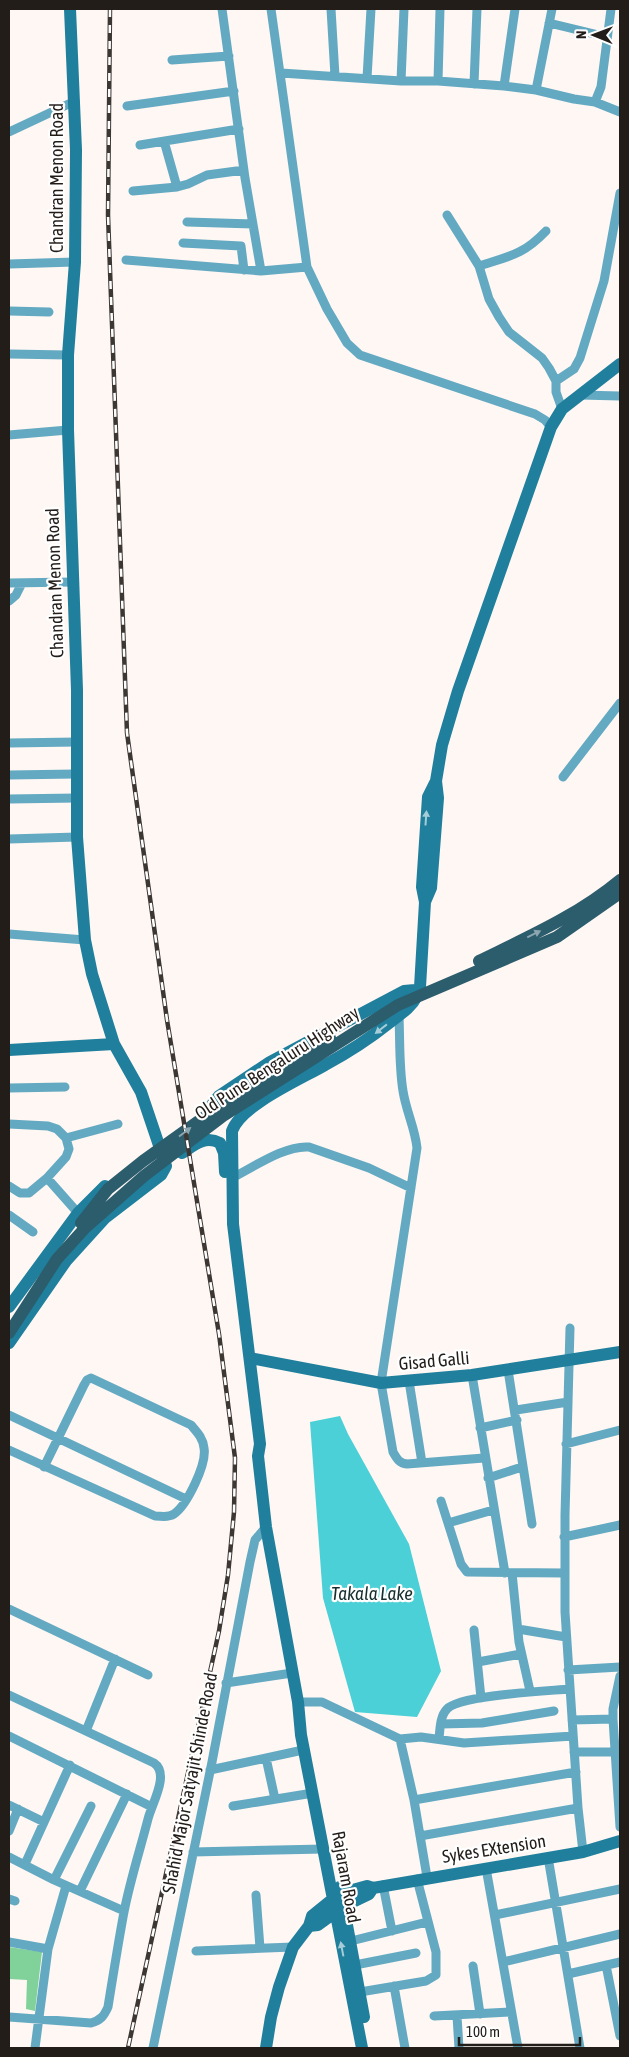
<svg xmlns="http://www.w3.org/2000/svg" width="629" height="2057" font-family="'Asap Condensed',sans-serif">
<rect width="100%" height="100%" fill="#fef7f3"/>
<path fill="#81d29a" d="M 9,1947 L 42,1952 L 35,2011 L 26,2009 L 27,1980 L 9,1979 Z"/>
<path fill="#4ad0d6" d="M 340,1416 L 348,1434 L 409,1544 L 441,1671 L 417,1717 L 355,1712 L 323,1598 L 310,1422 Z"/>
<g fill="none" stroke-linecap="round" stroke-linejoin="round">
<path stroke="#64a9c2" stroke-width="9" d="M 222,9 L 245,178 L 261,271 L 307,267
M 271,9 L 307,267 L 327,309 L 347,343 L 360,355 L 535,414 L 545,420 L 551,427
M 331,9 L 335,76
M 549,23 L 607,37
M 172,60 L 229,56
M 281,73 L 401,81 L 438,81 L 504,86 L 536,90 L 574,99 L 595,102 L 620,112
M 367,78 L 371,9
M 401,81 L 404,9
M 438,81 L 440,9
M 474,84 L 477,9
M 504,86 L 515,9
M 536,90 L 552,9
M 595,102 L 601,87 L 611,9
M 127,106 L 234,91
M 9,132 L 75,101
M 164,141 L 177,187
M 140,145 L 239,129
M 133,191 L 177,187 L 188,184 L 207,175 L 244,170
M 447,215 L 479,266 L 489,299 L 499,317 L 509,332 L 542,358 L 549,368 L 556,381 L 556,392 L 562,409
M 187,222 L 253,224
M 183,243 L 241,246 L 244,270
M 126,260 L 261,271
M 9,264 L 75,262
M 479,266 C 510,256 523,255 546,231
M 9,311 L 49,312
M 9,354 L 68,355
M 556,381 L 574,369 L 580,358 L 604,281 L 620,193
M 580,395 L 620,396
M 9,435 L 68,430
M 9,583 L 73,582
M 9,601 L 16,595 L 22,583
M 9,743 L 77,742
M 9,775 L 76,774
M 563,777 L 620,703
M 9,799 L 77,798
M 9,839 L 77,837
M 9,934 L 85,940
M 399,1016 C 400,1040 399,1067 403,1091 C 406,1111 415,1128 417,1148 L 381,1383 L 393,1452 C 397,1459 399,1463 407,1464 L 484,1458
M 9,1088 L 65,1087
M 9,1124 L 48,1126 L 57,1129 L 66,1138 L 69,1149 L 66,1157 L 47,1178 L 29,1193 L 20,1193 L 9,1186
M 66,1138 L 118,1124
M 47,1178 L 78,1213
M 232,1178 C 254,1167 285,1145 309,1147 L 369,1168 L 411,1188
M 9,1215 L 33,1232
M 570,1328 L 565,1515 L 565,1612 L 578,1808 L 583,1852
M 508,1370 L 532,1524
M 472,1375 L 505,1573
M 409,1381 L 422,1463
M 516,1410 L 568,1402
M 9,1415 L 186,1499
M 480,1428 L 517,1420
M 566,1444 L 620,1430
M 9,1450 L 155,1516 C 162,1516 168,1518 174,1514 C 187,1505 207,1464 204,1448 C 203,1438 197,1432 191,1425 L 91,1378 L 87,1380 L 84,1385 L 44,1467
M 488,1478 L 522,1467
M 441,1501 L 461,1564 L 467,1572 L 564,1573
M 448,1523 L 493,1510
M 564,1537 L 620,1525
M 512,1573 L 519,1642 L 530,1691
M 9,1609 L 148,1675
M 518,1629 L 566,1637
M 474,1630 L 481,1698
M 478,1662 L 521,1654
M 568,1670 L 620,1667
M 620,1676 L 613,1709 L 613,1719 L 620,1827
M 226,1683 L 292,1673
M 9,1695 L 154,1763 C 170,1774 152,1803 148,1819 C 140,1850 130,1881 124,1912 C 118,1944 113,1976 108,2007 C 104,2016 101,2020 91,2023 L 9,2017
M 298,1702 L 322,1702 L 400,1739 L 414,1800 L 427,1877
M 572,1720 L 613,1719
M 441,1724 L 482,1723 L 554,1711
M 86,1731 L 115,1659
M 9,1736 L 152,1807
M 400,1739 L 421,1737 L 464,1743 L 573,1736
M 439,1739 C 440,1729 440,1716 447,1709 C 460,1695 548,1691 569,1689
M 574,1752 L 620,1752
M 266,1758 L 275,1799
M 210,1770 L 303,1750
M 414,1800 L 576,1772
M 9,1805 L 44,1822
M 233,1806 L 313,1793
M 9,1831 L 18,1809
M 420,1836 L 578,1808
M 193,1852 L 324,1849
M 9,1857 L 54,1880 L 124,1911
M 548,1857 L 580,2048
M 25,1864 L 70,1765
M 486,1868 L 518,2048
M 54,1880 L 91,1806
M 383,1885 L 392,1931
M 80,1891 L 127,1794
M 256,1895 L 260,1948
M 9,1899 L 15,1901
M 495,1915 L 620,1889
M 351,1941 L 427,1922
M 9,1942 L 48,1949
M 196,1951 L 293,1947
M 503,1962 L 620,1934
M 355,1965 L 416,1953
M 606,1965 L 620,2036
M 473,1966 L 480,2014
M 568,1974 L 620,1962
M 394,1986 L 405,2048
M 360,1992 L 426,1981 L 436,1975 L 436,1952 L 417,1879
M 434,2016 L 511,2012
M 457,2016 L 459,2048
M 35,2048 L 48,1949 L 66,1886
M 153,2048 L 212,1762 L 250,1562 L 255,1540 L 266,1527"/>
<path stroke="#1f7f9c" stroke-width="12" d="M 425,902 L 431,888 L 438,798 L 436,781
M 422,994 L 420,987 L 425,902 L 422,887 L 428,797 L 436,781 L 442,745 L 458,691 L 551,427 L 562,409 L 620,364
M 9,1050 L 114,1044
M 209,1118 L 211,1106 L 219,1096 L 270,1062 L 404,991 L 415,990
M 182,1153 C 194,1145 205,1135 220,1143 L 224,1153 L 225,1172
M 9,1307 L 78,1213 L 105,1186
M 9,1343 L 66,1261 L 105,1218 L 161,1175 L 166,1166 L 141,1092 L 114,1044 L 92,974 L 85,940 L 77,837 L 77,690 L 68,430 L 68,355 L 75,262 L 76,150 L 70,9
M 250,1358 L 381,1383 L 472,1375 L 620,1352
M 340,1887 L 364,2017
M 309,1926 L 318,1925 L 344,1906 L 369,1894 L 373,1888
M 266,2048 L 271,2017 L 279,1987 L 293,1947 L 309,1926 L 312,1916 L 333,1899 L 349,1891 L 367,1886 L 373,1888 L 583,1852 L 620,1841
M 362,2048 L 301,1735 L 298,1702 L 266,1527 L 258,1456 L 260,1444 L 233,1224 L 232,1131 C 241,1105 301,1079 325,1065 C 347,1053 369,1039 389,1023 C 399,1015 411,1008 417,996"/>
<path stroke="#2c5d6d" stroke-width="12" d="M 479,961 C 528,937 578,915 620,880
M 81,1223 L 108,1189 L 143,1161 L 238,1093 L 330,1038
M 9,1333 L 57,1259 L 85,1228 L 144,1176 L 223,1116 L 398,1005 L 557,937 L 620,893"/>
<g stroke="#3d3734" stroke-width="4.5">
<path id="rail" d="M 110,9 L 108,215 L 127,733 L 167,1020 L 219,1334 L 235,1458 L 234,1512 L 228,1575 L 219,1631 L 128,2048"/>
</g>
<use href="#rail" stroke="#fff" stroke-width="2.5" stroke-dasharray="8" stroke-linecap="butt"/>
</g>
<defs><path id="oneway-solid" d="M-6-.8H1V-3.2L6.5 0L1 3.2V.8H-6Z" transform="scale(1.25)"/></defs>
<g fill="#a5ccd7">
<use href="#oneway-solid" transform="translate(426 818) rotate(-86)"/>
<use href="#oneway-solid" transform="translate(381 1029) rotate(142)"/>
<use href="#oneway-solid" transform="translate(342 1949) rotate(-101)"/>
</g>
<g fill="#8ba6af">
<use href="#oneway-solid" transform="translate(534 934) rotate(-26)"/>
<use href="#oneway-solid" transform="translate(185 1132) rotate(-37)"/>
</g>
<g text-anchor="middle" stroke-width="4.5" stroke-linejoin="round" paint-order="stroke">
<g font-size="18" fill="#231d1a" stroke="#fff">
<text transform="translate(57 178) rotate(-90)" y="6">Chandran Menon Road</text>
<text transform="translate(55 583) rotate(-92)" y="6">Chandran Menon Road</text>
<text transform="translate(277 1063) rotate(-33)" y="6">Old Pune Bengaluru Highway</text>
<text transform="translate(434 1361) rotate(-5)" y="6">Gisad Galli</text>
<text transform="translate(190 1783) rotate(-79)" y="6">Shahid Major Satyajit Shinde Road</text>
<text transform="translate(494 1849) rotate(-9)" y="6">Sykes EXtension</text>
<text transform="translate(346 1877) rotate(80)" y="6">Rajaram Road</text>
</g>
<g font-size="19" font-style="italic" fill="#172e2f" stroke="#fff">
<text x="372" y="1600">Takala Lake</text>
</g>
</g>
<rect width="629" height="2057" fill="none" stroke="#231d1a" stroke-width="20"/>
<g transform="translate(594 35) rotate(271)" stroke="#ffffff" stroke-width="4" paint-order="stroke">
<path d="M0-4L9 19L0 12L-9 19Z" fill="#231d1a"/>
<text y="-8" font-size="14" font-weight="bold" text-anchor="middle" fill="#231d1a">N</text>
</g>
<path d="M459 2037v8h121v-8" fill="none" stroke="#231d1a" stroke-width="2.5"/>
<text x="466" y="2037" font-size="15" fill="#231d1a" stroke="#ffffff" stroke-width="4" paint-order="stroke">100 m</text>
</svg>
